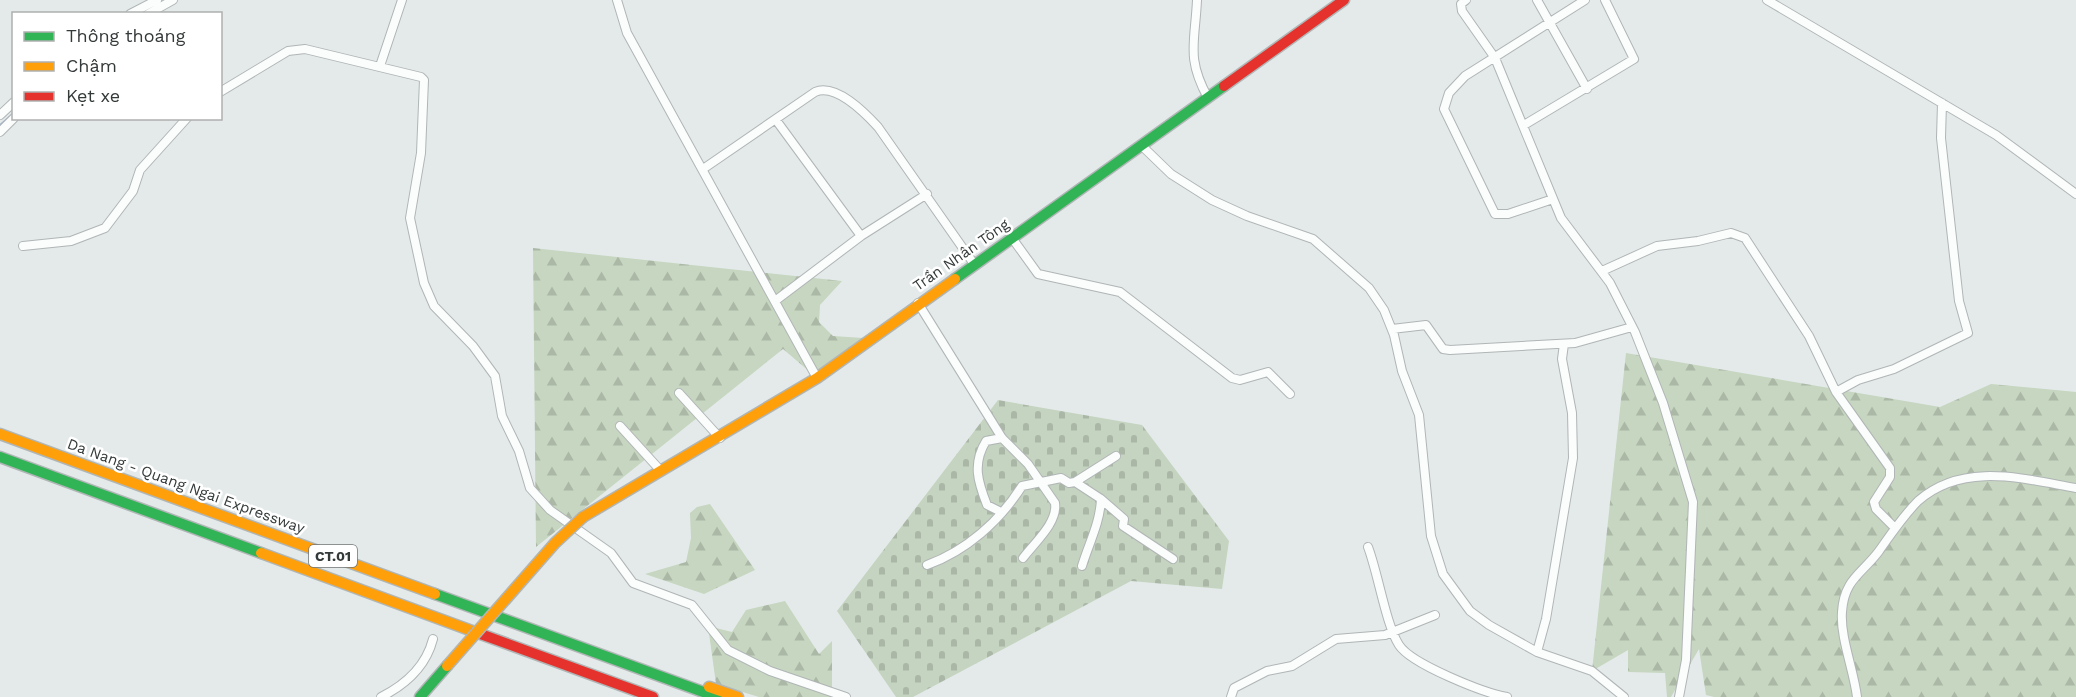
<svg xmlns="http://www.w3.org/2000/svg" width="2076" height="697" font-family="'Work Sans',sans-serif">
<defs>
<pattern id="forest-firs" width="22" height="20" patternUnits="userSpaceOnUse" patternTransform="scale(1.5)"><rect width="22" height="20" fill="#c6d6c0"/><path d="M5 1l3.5 6h-7zM16 11l3.5 6h-7z" fill="#abb8a6"/></pattern>
<pattern id="cemetery-stones" width="16" height="16" patternUnits="userSpaceOnUse" patternTransform="scale(1.5)"><rect width="16" height="16" fill="#c5d4c0"/><path d="M2 7V4a2 2 0 0 1 4 0v3zM10 15v-3a2 2 0 0 1 4 0v3z" fill="#aab7a6"/></pattern>
</defs>
<rect width="100%" height="100%" fill="#e4eaea"/>
<path fill="url(#forest-firs)" d="M 533,248 L 842,281 L 820,305 L 819,322 L 833,336 L 863,338 L 817,378 L 783,349 L 536,547 Z
M 1626,353 L 1940,407 L 1991,384 L 2076,392 L 2076,697 L 1714,697 L 1706,695 L 1699,649 L 1671,697 L 1667,697 L 1665,673 L 1628,672 L 1628,650 L 1592,671 Z
M 710,504 L 755,570 L 704,594 L 645,574 L 686,562 L 691,538 L 690,513 L 697,507 Z
M 785,601 L 819,654 L 832,641 L 832,697 L 759,697 L 716,684 L 708,626 L 732,632 L 746,610 Z"/>
<path fill="url(#cemetery-stones)" d="M 998,400 L 1142,425 L 1229,541 L 1222,589 L 1131,581 L 913,697 L 896,697 L 837,611 Z"/>
<g fill="none" stroke-linecap="round" stroke-linejoin="round">
<path stroke="#9fb3cc" stroke-width="2" d="M 0,125 L 14,113"/>
<g stroke="#b0b5b5" stroke-width="10">
<path id="street" d="M 617,0 L 627,33 L 817,378
M 1197,0 C 1195,43 1186,58 1208,98
M 1466,0 L 1461,4 L 1462,11 L 1495,58 L 1561,218 L 1610,283 L 1635,332 L 1663,403 L 1693,502 L 1686,660 L 1679,697
M 1537,0 L 1587,89
M 1767,0 L 1996,135 L 2076,194
M 130,14 L 157,0
M 148,14 L 173,0
M 380,66 L 402,0
M 220,92 L 288,51 L 305,49 L 421,77 L 424,80 L 421,153 L 410,218 L 424,283 L 434,306 L 473,346 L 495,376 L 502,416 L 519,451 L 530,488 L 550,510 L 611,553 L 633,583 L 692,605 L 728,650 L 770,671 L 846,697
M 0,115 L 14,102
M 776,120 L 861,236
M 1524,125 L 1634,59 L 1605,0
M 0,132 L 14,118
M 1142,146 L 1171,174 L 1212,200 L 1247,216 L 1313,239 L 1369,288 L 1384,310 L 1394,335 L 1402,371 L 1419,415 L 1431,536 L 1443,574 L 1470,611 L 1489,625 L 1537,652 L 1592,671 L 1624,697
M 703,169 L 815,92 C 836,83 865,113 878,127 L 974,264
M 1553,199 L 1508,214 L 1495,214 L 1444,109 L 1449,93 L 1465,76 L 1585,0
M 1012,238 L 1038,274 L 1120,292 L 1232,378 L 1240,380 L 1268,372 L 1290,394
M 23,246 L 71,241 L 105,228 L 133,191 L 140,170 L 187,118
M 1602,271 L 1657,246 L 1698,241 L 1731,233 L 1745,238 L 1809,336 L 1836,392 L 1890,468 L 1890,477 L 1874,502 L 1876,509 L 1895,528
M 775,301 L 861,236 L 927,194
M 918,303 L 1002,438 L 1028,464 L 1055,503 C 1058,523 1034,543 1023,558
M 1392,329 L 1426,325 L 1443,349 L 1450,350 L 1575,343 L 1632,327
M 1836,392 L 1858,380 L 1894,369 L 1968,333 L 1959,301 L 1941,138 L 1942,103
M 679,393 L 720,438
M 620,426 L 661,471
M 1075,482 L 1116,456
M 1101,499 L 1124,519 L 1123,526 L 1173,559
M 1001,512 L 987,505 C 978,482 972,464 986,441 L 1002,438
M 1368,547 C 1378,573 1386,625 1399,645 C 1411,664 1484,693 1507,697
M 927,565 C 966,551 1000,521 1022,486 L 1061,478 L 1069,483 L 1075,482 L 1101,499 C 1100,523 1089,543 1082,566
M 1537,652 L 1546,619 L 1573,458 L 1572,413 L 1562,359 L 1564,344
M 381,697 C 405,685 426,666 433,639
M 1231,697 L 1234,688 L 1267,671 L 1292,666 L 1336,639 L 1385,635 L 1435,615
M 1857,697 C 1854,671 1840,637 1842,612 C 1844,579 1862,574 1879,551 C 1891,534 1903,516 1918,501 C 1963,461 2024,479 2076,488"/>
</g>
<g stroke="#b0b5b5" stroke-width="13">
<path id="fast" d="M 955,279 L 1224,86
M 0,457 L 261,553
M 435,594 L 717,697
M 420,697 L 447,666"/>
</g>
<g stroke="#b0b5b5" stroke-width="13">
<path id="slow" d="M 0,434 L 435,594
M 583,517 L 817,378 L 955,279
M 261,553 L 475,632
M 709,687 L 738,697"/>
</g>
<g stroke="#b0b5b5" stroke-width="13">
<path id="jam" d="M 1224,86 L 1344,0
M 475,632 L 653,697"/>
</g>
<use href="#street" stroke="#fbfcfc" stroke-width="8"/>
<use href="#fast" stroke="#30b455" stroke-width="10"/>
<use href="#slow" stroke="#ff9f0a" stroke-width="10"/>
<use href="#jam" stroke="#e5322d" stroke-width="10"/>
<g stroke="#b0b5b5" stroke-width="13" stroke-linecap="butt">
<path id="slow-bridge" d="M 447,666 L 555,543 L 583,517"/>
</g>
<use href="#slow-bridge" stroke="#ff9f0a" stroke-width="10"/>
</g>
<g text-anchor="middle" stroke-width="5" stroke-linejoin="round" paint-order="stroke">
<rect fill="#fff" stroke="#717474" stroke-width="1.5" x="309" y="545" width="48" height="22" rx="4.5"/>
<g font-size="14" font-weight="bold" fill="#343939">
<text x="333" y="561">CT.01</text>
</g>
<g font-size="15" fill="#343939" stroke="#fff">
<text transform="translate(961 255) rotate(-35)" y="5">Trần Nhân Tông</text>
<text transform="translate(186 486) rotate(20)" y="5">Da Nang - Quang Ngai Expressway</text>
</g>
</g>
<rect x="12" y="12" width="210" height="108" fill="#ffffff" stroke="#aeb0b0" stroke-width="1.5"/>
<rect x="24" y="32" width="30" height="9" fill="#30b455" stroke="#aeb0b0" stroke-width="1.5"/>
<text x="66" y="42" font-size="18" fill="#343939">Thông thoáng</text>
<rect x="24" y="62" width="30" height="9" fill="#ff9f0a" stroke="#aeb0b0" stroke-width="1.5"/>
<text x="66" y="72" font-size="18" fill="#343939">Chậm</text>
<rect x="24" y="92" width="30" height="9" fill="#e5322d" stroke="#aeb0b0" stroke-width="1.5"/>
<text x="66" y="102" font-size="18" fill="#343939">Kẹt xe</text>
</svg>
